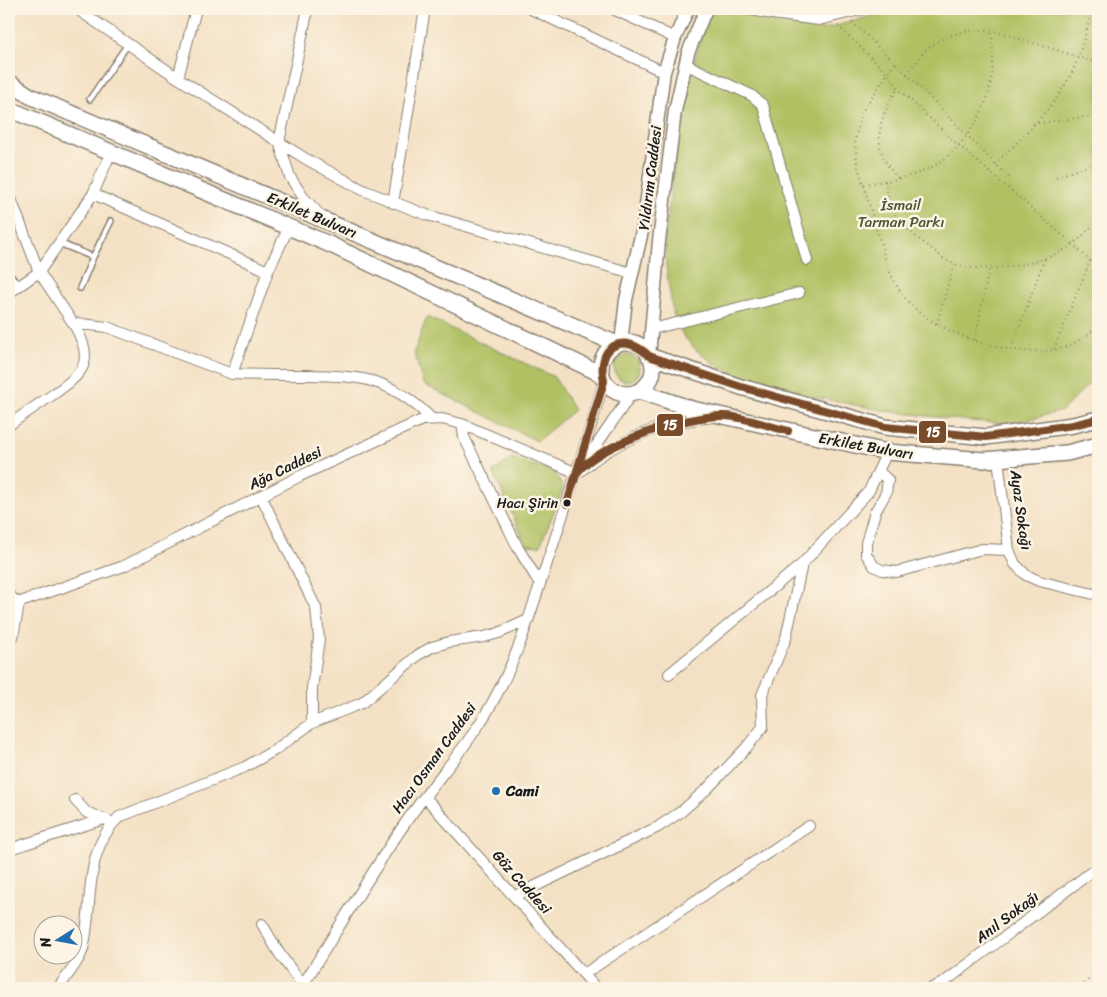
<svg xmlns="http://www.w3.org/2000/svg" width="1107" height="997" font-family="Sriracha,sans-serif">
<rect width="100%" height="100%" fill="#fcf5e5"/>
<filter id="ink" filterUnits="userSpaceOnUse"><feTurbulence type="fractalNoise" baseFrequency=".02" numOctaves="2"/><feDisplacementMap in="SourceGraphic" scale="10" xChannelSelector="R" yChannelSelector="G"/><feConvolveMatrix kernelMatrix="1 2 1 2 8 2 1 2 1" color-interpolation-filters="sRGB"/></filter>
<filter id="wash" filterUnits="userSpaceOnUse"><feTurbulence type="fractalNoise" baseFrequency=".0096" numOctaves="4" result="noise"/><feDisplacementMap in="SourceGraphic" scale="20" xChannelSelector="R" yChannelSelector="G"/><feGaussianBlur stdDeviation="1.12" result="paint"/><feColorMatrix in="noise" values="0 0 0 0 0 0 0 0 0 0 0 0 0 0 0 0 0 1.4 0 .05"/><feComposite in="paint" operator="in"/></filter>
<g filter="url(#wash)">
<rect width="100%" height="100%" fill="#f4e1c5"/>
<path fill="#b0c164" stroke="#666e40" d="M 710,9 L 729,9 L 822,30 L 896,9 L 1077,9 L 1098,15 L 1098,374 L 1062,411 L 1011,424 L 969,421 L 886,411 L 813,397 L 777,388 L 742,378 L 718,366 L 697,351 L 683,335 L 673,313 L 666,267 L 665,235 L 679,126 L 694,62 Z
M 427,317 L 554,377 L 574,410 L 537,441 L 423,384 L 414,352 Z
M614 368a13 13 0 1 1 26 0a13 13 0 1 1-26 0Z
M 512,458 L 555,472 L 563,489 L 540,546 L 526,545 L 493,472 Z"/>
</g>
<g filter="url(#ink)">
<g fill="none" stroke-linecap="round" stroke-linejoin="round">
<g stroke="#887e70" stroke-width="8">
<path id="service" d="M 90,99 L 128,44
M 59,243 L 93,257
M 80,288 L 93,257 L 111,221"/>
</g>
<g stroke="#887e70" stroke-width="12">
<path id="minor" d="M 77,9 L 178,78 L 306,159 L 363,190 L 427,215 L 632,273
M 308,9 L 279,142 L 290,177 L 303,197 L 320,215
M 531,9 L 664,72
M 613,9 L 675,38
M 747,9 L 772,14 L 819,20 L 864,9
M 685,64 L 751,95 L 763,105 L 807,260
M 178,78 L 196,9
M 9,194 L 39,272 L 73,323 L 107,327 L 232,374 L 268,271 L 289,227
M 93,194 L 268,271
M 393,203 L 425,9
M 9,277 L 17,287
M 9,293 L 39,272 L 93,194 L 111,152
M 652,329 L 799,293
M 232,374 C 256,375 281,375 305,375 C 362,376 389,377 432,419
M 462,424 L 464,437 L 518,548 L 540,584
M 9,425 C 23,415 37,405 51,396 C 83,373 97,363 73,323
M 998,459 L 1009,550 L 1015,564 L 1026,575 L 1039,581 L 1098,595
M 585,462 L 632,393
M 878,471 L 888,480 L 886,493 L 875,512 L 866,543 L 866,554 L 874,566 L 882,570 L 897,572 L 982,549 L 1009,550
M 578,473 C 614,440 664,422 713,417
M 261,496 L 316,608 L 319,639 L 312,688 L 312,723
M 802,564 L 869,491 L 887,452
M 9,595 L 19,604 L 13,637 L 9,641
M 9,606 L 124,566 L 300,476 L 422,420 L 442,419 L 462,424 L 577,473
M 425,797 L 596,988
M 75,800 L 86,812 L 107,820
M 16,847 L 104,819
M 515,896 L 658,827 L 682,811 L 708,788 L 746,748 L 763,727 L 762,695 L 786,638 L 802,564 L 669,674
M 262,924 L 279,953 L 303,986
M 584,974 L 809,826
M 58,988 C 65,979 80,960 83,949 C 94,905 82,852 119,817 L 245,767 L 275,750 L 312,723 L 362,703 L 418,655 L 432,647 L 449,642 L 484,637 L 499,633 L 528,620
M 301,988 C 336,933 369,875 406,822 C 437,777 473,742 498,692 C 519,653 531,611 545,569 C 566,506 586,444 604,381
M 932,988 L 943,983 L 1098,867"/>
</g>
<g stroke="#887e70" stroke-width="15">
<path id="tertiary" d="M 621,343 L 626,300 L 643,227 L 664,72 L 675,38 L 688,9
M 649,356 L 659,241 L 675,111 L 688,53 L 706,9"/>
</g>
<g stroke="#887e70" stroke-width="18">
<path id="primary" d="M 9,82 L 30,96 L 617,344
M 9,109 L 331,245 L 601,374
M601 368a26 26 0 1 1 52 0a26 26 0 1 1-52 0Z
M 649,356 L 741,387 L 885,427 L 986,437 L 1073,425 L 1098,419
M 639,391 L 692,409 L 887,452 L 984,460 L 1067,453 L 1098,445"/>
</g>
<path stroke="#887e70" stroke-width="2" stroke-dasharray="1 4" stroke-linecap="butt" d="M 852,22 L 907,74 L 1009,178
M 838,26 L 888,74 L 898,88 L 958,145 L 1073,244 L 1098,269
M 895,63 L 861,113 L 855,141 L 857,164 L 880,240 L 886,263 C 893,282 904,300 920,313 C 953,339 1025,361 1066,347 C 1078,342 1089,335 1098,326
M 907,74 C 913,67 918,59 924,52 C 941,34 968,29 991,30 L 1098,63
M 1033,124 L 1098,115
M 995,164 C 1023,137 1058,104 1074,68 C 1082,49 1087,28 1093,9
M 1056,177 L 1098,162
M 898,178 C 869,149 878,119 898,88
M 885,181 C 892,217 896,221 924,243 C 933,249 942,259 952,263 C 983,276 1047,264 1073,244 C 1082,237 1090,228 1098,220
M 864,184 C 886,181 910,178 930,168 C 942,162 951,154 960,144 C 990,109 997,75 991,30
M 937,324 L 954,264
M 975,340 L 989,269
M 1011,349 L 1045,258
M 1054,349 L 1090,261 L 1098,254
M 1081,988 L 1098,970"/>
<use href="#service" stroke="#fff" stroke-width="5"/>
<use href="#minor" stroke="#fff" stroke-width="10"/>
<use href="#tertiary" stroke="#fff" stroke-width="12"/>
<use href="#primary" stroke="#fff" stroke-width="15"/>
<g stroke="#fcf5e5" stroke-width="11">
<path id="bus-1" d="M 572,487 C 574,483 575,477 577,473 C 598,444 690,414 725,416 C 746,417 767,426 788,431
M 567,504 L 604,381 C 596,346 623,331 649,356 L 741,387 L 885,427 L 986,437 L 1073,425 L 1098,419"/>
</g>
<use href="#bus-1" stroke="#7a4b2a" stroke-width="8"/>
</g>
</g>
<circle fill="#1c1c1c" stroke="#fcf5e5" stroke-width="2" cx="567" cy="503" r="4.5"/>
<circle fill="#1f6fb2" stroke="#fcf5e5" stroke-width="2" cx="496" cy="791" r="5"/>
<g text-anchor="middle" stroke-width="5" stroke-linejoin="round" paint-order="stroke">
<g font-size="14" fill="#1c1c1c" stroke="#fcf5e5" text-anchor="end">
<text x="558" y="508">Hacı Şirin</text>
</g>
<g font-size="15" fill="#1c1c1c" stroke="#fcf5e5">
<text transform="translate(650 178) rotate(-83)" y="5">Yıldırım Caddesi</text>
<text transform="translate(312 215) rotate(23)" y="5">Erkilet Bulvarı</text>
<text transform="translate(866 446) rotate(10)" y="5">Erkilet Bulvarı</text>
<text transform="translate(285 468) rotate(-26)" y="5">Ağa Caddesi</text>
<text transform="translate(1021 510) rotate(82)" y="5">Ayaz Sokağı</text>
<text transform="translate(434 758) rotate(-54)" y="5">Hacı Osman Caddesi</text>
<text transform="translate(522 882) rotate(48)" y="5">Göz Caddesi</text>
<text transform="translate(1007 917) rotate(-37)" y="5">Anıl Sokağı</text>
</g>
<g font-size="15" fill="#505635" stroke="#fcf5e5">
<text x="901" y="210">İsmail<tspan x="901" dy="17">Tarman Parkı</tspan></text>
</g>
<g font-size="15" font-weight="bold" fill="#1c1c1c" stroke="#fcf5e5" text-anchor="start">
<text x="506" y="796">Cami</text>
</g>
</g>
<g stroke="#fcf5e5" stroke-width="2">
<rect x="656" y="413" width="28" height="24" rx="5" fill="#7a4b2a"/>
<rect x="918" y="420" width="29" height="24" rx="5" fill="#7a4b2a"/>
</g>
<g font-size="14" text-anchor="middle" font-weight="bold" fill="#fff">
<text x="670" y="430">15</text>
<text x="933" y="437">15</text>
</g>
<rect width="1107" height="997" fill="none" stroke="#fcf5e5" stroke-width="30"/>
<g transform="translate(58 940) rotate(259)"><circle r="24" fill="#fcf5e5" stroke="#a29e95"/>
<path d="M0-4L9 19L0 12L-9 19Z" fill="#1f6fb2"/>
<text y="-8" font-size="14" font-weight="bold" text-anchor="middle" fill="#1c1c1c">N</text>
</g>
</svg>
